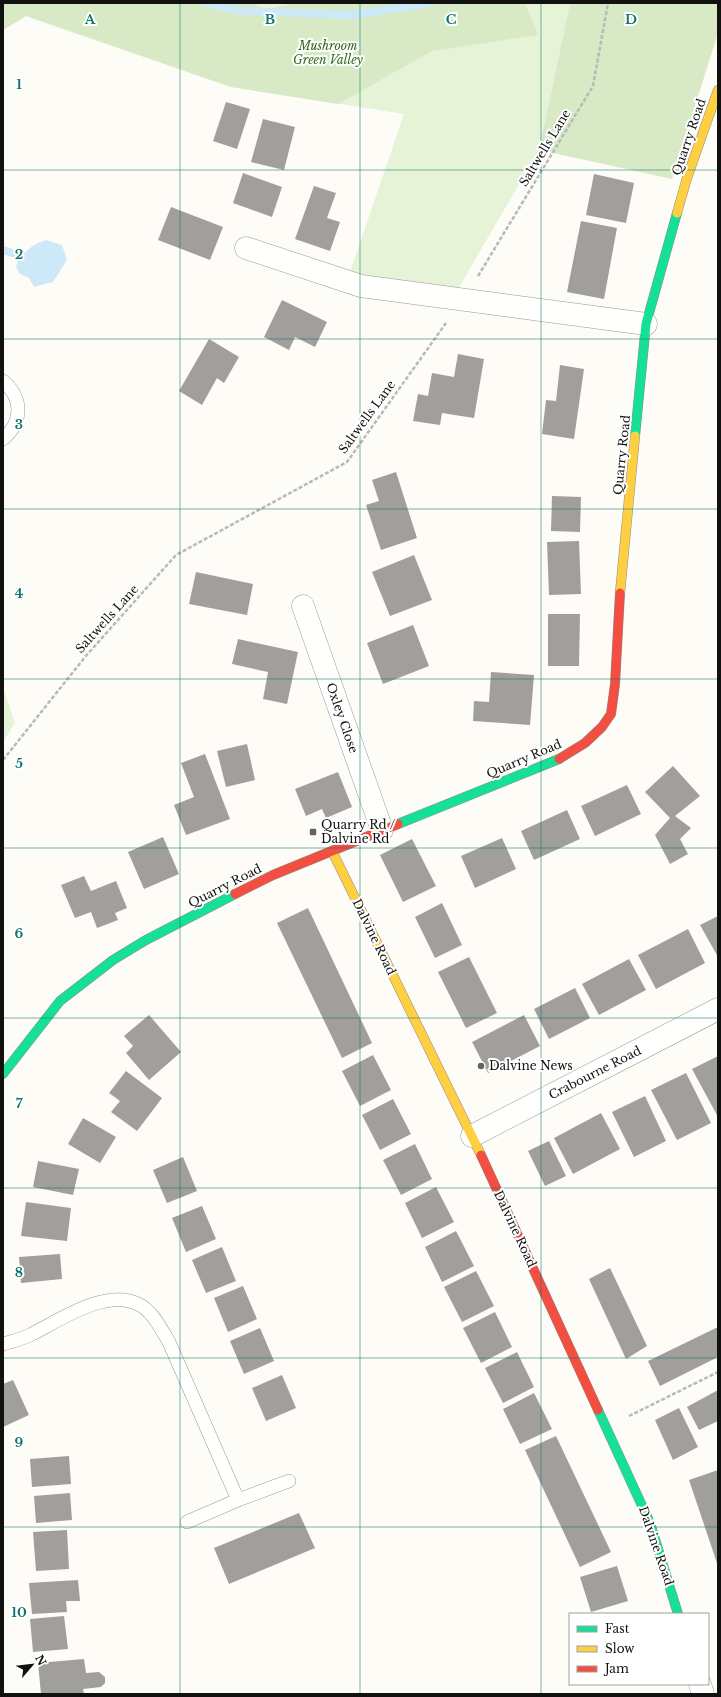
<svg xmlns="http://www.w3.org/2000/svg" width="721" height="1697" font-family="'Libre Baskerville',serif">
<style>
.green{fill:#e7f3d7}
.forest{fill:#d8eac5}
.water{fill:#cde8f7}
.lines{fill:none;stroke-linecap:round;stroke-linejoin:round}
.stream{stroke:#cde8f7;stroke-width:8}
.building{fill:#a19f9c}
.lane-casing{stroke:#979795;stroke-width:14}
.street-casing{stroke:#979795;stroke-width:23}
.fast-casing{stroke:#8e8d8b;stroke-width:10}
.slow-casing{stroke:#8e8d8b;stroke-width:10}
.jam-casing{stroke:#8e8d8b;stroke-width:10}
.path{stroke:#b9b9b8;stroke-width:2.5;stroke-dasharray:4 2;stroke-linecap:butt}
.lane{stroke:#fffffe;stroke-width:13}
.street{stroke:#fffffe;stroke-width:22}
.fast{stroke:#16e098;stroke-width:9}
.slow{stroke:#ffcf43;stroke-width:9}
.jam{stroke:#f24e42;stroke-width:9}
.grid{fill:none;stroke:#0f766e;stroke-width:1;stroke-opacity:0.55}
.poi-dot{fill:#646362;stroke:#fff;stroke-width:1.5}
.labels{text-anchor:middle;stroke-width:4;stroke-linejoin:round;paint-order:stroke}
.park-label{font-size:12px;font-style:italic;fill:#2f6b1f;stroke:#fff}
.street-label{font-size:12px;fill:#111;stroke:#fff}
.poi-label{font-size:12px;fill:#111;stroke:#fff;text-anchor:start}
.grid-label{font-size:13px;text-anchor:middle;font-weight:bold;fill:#0f766e;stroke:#fff;stroke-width:4;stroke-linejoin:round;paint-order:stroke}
</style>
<rect width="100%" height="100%" fill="#fdfcf7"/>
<path class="green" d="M 3,3 L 570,3 L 539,150 L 458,289 L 349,275 L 404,114 L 231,87 L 26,16 L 3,30 Z
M 3,687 L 15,723 L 3,742 Z"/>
<path class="forest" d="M 3,3 L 254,3 L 264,10 L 297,3 L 525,3 L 538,35 L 432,51 L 338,104 L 231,87 L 26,16 L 3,30 Z
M 570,3 L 718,3 L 718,33 L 672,179 L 539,150 Z"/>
<path class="water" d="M 46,240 L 62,245 L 67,260 L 53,282 L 34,287 L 29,278 L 20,274 L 16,267 C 21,253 33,244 46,240 Z"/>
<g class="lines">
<path class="stream" d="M 205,3 L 241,11 L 352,15 L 430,3
M 3,250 L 22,256"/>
</g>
<path class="building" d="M 226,102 L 250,109 L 237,149 L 213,141 Z
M 263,119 L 295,127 L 284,170 L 251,162 Z
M 243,173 L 282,187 L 272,217 L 233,203 Z
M 594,174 L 634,183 L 626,223 L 586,215 Z
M 314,186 L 336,193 L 327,218 L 340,222 L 330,251 L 295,239 Z
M 171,207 L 223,227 L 210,260 L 158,240 Z
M 581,221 L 617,228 L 604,299 L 567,292 Z
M 282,300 L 327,322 L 315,347 L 295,337 L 289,350 L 264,337 Z
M 209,339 L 239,357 L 224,383 L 217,378 L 202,405 L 179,391 Z
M 458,354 L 484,359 L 474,418 L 442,413 L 440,425 L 413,421 L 418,394 L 428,396 L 432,373 L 454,377 Z
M 560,365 L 584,369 L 574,439 L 542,434 L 546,400 L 556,401 Z
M 396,472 L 417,538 L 381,550 L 366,505 L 379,501 L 372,480 Z
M 552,496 L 581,497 L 580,532 L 551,531 Z
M 579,541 L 581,594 L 549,595 L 547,542 Z
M 414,555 L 432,600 L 390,616 L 372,572 Z
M 196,572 L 253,584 L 247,615 L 189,604 Z
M 548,614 L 580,614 L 579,666 L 548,666 Z
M 413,625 L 429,666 L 383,684 L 367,643 Z
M 238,639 L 298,652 L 287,704 L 263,699 L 268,672 L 232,664 Z
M 491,672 L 534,675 L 530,725 L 473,721 L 474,701 L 489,702 Z
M 247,744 L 255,780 L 226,787 L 217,751 Z
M 205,754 L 230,819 L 186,835 L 174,805 L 194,797 L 181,763 Z
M 673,766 L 700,796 L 675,816 L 691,828 L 680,839 L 688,854 L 670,864 L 655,835 L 670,818 L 645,792 Z
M 338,772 L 352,807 L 326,818 L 322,809 L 306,816 L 295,789 Z
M 627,785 L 641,814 L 595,836 L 581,806 Z
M 567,810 L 580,839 L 534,860 L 521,831 Z
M 163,837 L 179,874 L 144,889 L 128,852 Z
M 502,838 L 516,869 L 475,888 L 461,856 Z
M 412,839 L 436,886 L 403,902 L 380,855 Z
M 84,876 L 91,891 L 116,881 L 127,908 L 115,913 L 118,920 L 97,928 L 91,912 L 75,918 L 61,885 Z
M 442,903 L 462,945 L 435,958 L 415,917 Z
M 308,908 L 372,1043 L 342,1058 L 277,923 Z
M 718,916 L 718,957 L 700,925 Z
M 688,929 L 705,963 L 656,989 L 638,955 Z
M 469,957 L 497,1013 L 466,1028 L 438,972 Z
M 629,959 L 646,990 L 599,1015 L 582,984 Z
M 575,988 L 590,1018 L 549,1039 L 534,1009 Z
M 149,1015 L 181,1052 L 149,1080 L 126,1053 L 133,1046 L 124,1036 Z
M 524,1015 L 540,1046 L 488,1073 L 472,1042 Z
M 373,1055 L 391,1090 L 360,1106 L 342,1071 Z
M 718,1056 L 718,1117 L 692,1069 Z
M 126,1071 L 162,1098 L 137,1131 L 111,1112 L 120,1101 L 109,1093 Z
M 686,1073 L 711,1123 L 677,1140 L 651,1090 Z
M 645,1096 L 666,1141 L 634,1157 L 612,1112 Z
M 393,1099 L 411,1134 L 380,1150 L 362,1115 Z
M 601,1113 L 620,1149 L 573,1174 L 554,1138 Z
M 83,1118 L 116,1137 L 100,1163 L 68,1144 Z
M 549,1141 L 566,1176 L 545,1186 L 528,1151 Z
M 415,1144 L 432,1179 L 401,1195 L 383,1160 Z
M 183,1157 L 197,1191 L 167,1203 L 153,1170 Z
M 38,1161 L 79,1169 L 73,1195 L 33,1187 Z
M 436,1187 L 454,1222 L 422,1238 L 405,1203 Z
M 26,1202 L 71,1208 L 67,1241 L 21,1236 Z
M 202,1206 L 216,1239 L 186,1252 L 172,1218 Z
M 456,1231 L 474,1266 L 442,1282 L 425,1247 Z
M 222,1247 L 236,1281 L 206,1293 L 192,1260 Z
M 60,1254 L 62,1279 L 21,1283 L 19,1257 Z
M 610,1268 L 647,1346 L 626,1359 L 589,1279 Z
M 476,1271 L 494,1306 L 462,1322 L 444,1287 Z
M 243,1286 L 257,1319 L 228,1332 L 214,1298 Z
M 495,1312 L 512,1347 L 481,1363 L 463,1328 Z
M 718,1327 L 718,1357 L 660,1386 L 648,1361 Z
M 260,1328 L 274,1361 L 244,1374 L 230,1341 Z
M 517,1352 L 534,1387 L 503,1403 L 485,1368 Z
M 282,1375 L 296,1408 L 266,1421 L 252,1388 Z
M 13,1380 L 29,1415 L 3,1427 L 3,1384 Z
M 718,1390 L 718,1421 L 699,1430 L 687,1407 Z
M 534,1393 L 552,1429 L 520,1444 L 503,1409 Z
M 679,1408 L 698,1447 L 673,1460 L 655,1420 Z
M 556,1436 L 611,1552 L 580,1567 L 525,1450 Z
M 69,1456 L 71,1484 L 32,1487 L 30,1459 Z
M 718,1470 L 718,1566 L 689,1480 Z
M 70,1493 L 72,1520 L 36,1523 L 34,1496 Z
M 299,1513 L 315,1548 L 229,1584 L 214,1548 Z
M 67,1530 L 69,1569 L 36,1571 L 33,1532 Z
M 617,1566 L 628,1601 L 591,1612 L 580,1577 Z
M 78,1580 L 80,1601 L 66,1601 L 67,1612 L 32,1614 L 29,1583 Z
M 64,1616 L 68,1649 L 33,1652 L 30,1619 Z
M 84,1659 L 86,1673 L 99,1672 L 105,1677 L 105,1683 L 101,1687 L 83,1689 L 84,1694 L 41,1694 L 38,1663 Z"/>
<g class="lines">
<g class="lane-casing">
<path id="lane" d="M 3,381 C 23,398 23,422 3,439
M 3,1344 C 13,1341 23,1339 32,1334 C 60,1320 106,1288 138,1304 C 152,1310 161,1329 169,1342 L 238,1500 L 187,1522
M 238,1500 L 289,1481"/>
</g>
<g class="street-casing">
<path id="street" d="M 246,248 L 361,286 L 646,324
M 303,606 L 382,830
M 472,1136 L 718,1009
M 700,1684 L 703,1694"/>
</g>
<g class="fast-casing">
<path id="fast" d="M 635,436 L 646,324 L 677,213
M 398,824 L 559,759
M 3,1074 L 60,1001 L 113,960 L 146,940 L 235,894
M 598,1410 L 650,1523 L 678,1614"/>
</g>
<g class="slow-casing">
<path id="slow" d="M 677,213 L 687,178 L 718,90
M 620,593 L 635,436
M 332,851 L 481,1155"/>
</g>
<g class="jam-casing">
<path id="jam" d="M 559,759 L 585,743 L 602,727 L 611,714 L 615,684 L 620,593
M 235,894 L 273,875 L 398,824
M 481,1155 L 598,1410"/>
</g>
<path class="path" d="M 478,276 L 593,86 L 608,3
M 3,760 L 85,657 L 176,555 L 347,462 L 446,323
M 629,1416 L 718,1372"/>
<use href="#lane" class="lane"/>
<use href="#street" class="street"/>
<use href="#fast" class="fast"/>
<use href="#slow" class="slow"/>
<use href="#jam" class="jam"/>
</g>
<path class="grid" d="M 180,3 L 180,1694M 360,3 L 360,1694M 541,3 L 541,1694M 3,170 L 718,170M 3,339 L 718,339M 3,509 L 718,509M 3,679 L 718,679M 3,848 L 718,848M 3,1018 L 718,1018M 3,1188 L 718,1188M 3,1358 L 718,1358M 3,1527 L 718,1527"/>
<g class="poi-dot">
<rect x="309" y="828" width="8" height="8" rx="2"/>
<circle cx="481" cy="1066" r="4"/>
</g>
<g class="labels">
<g class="park-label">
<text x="328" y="50">Mushroom<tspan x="328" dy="14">Green Valley</tspan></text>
</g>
<g class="street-label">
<text transform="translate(689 137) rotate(-71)" y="4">Quarry Road</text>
<text transform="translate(545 148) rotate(-59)" y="4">Saltwells Lane</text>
<text transform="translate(367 417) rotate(-54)" y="4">Saltwells Lane</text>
<text transform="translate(622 455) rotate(-84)" y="4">Quarry Road</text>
<text transform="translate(107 619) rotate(-48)" y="4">Saltwells Lane</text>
<text transform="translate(342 718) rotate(71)" y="4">Oxley Close</text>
<text transform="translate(524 759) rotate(-23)" y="4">Quarry Road</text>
<text transform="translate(225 886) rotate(-27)" y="4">Quarry Road</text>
<text transform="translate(374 937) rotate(64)" y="4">Dalvine Road</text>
<text transform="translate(595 1073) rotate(-27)" y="4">Crabourne Road</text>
<text transform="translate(515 1229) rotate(65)" y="4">Dalvine Road</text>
<text transform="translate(656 1546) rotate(71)" y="4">Dalvine Road</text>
</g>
<g class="poi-label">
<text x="321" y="829">Quarry Rd /<tspan x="321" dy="14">Dalvine Rd</tspan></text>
<text x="489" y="1070">Dalvine News</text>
</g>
</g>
<g class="grid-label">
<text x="90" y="24">A</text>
<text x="270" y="24">B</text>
<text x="451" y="24">C</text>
<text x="631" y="24">D</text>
<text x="19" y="89">1</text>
<text x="19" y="259">2</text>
<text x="19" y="429">3</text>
<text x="19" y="598">4</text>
<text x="19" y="768">5</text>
<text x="19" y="938">6</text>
<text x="19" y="1108">7</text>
<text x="19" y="1277">8</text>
<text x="19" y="1447">9</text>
<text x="19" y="1617">10</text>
</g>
<rect width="721" height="1697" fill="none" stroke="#111111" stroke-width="8"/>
<rect x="569" y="1613" width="140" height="72" fill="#ffffff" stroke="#a0a0a0"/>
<rect x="577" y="1626" width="20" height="6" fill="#16e098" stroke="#a0a0a0"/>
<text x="605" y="1633" font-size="12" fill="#111111">Fast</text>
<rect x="577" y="1646" width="20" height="6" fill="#ffcf43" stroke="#a0a0a0"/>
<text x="605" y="1653" font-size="12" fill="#111111">Slow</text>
<rect x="577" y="1666" width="20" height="6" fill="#f24e42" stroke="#a0a0a0"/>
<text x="605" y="1673" font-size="12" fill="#111111">Jam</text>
<g transform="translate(32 1665) rotate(62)" stroke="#ffffff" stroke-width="3" paint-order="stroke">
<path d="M0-3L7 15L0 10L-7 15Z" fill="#111111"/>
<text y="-6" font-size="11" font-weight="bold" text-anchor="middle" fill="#111111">N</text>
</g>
</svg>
